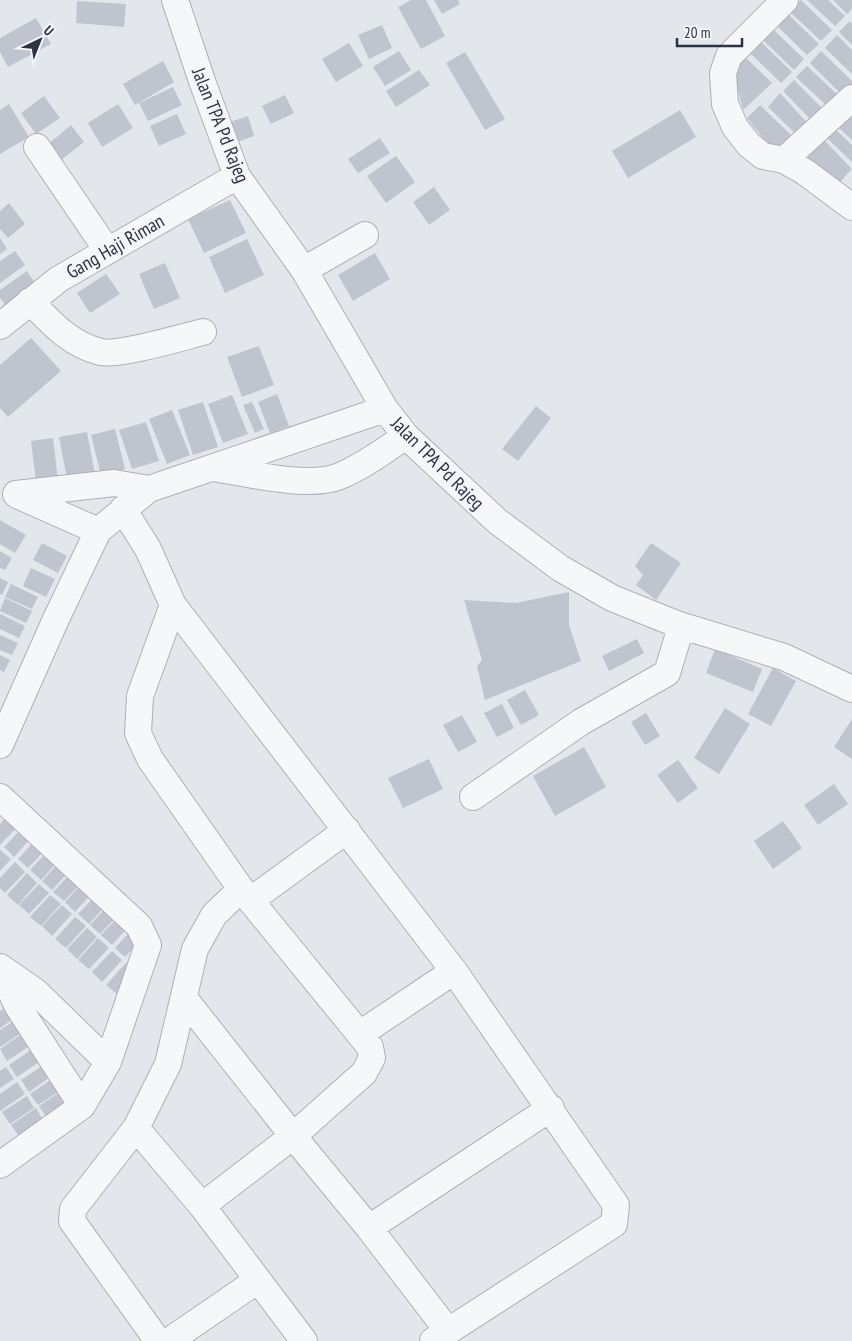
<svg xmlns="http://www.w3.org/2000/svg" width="852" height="1341" font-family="'PT Sans Narrow',sans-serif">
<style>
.building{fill:#c0c4ce}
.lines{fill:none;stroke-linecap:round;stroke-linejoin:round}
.street-casing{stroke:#acb0b9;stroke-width:28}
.street{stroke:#f6f7f9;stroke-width:26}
.labels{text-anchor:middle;stroke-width:4;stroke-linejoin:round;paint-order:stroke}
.street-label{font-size:19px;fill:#2b3243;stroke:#f3f5f8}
</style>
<rect width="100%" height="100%" fill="#e3e6eb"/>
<path class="building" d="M 411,0 L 426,0 L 445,36 L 421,49 L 398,7 Z
M 434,0 L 458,0 L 460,4 L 442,14 Z
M 801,0 L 832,30 L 821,41 L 790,12 Z
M 807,0 L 828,0 L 845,16 L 835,26 Z
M 833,0 L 852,0 L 852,9 L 847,14 Z
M 77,1 L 126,4 L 124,27 L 76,23 Z
M 788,14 L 819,44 L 807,55 L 777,26 Z
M 36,18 L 51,44 L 8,67 L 0,52 L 0,38 Z
M 850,21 L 852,24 L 852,45 L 839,32 Z
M 382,25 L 392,48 L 369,59 L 358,35 Z
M 773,29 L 804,59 L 794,70 L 763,40 Z
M 837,35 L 852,50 L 852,74 L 825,48 Z
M 761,42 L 792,72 L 781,83 L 750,53 Z
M 349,43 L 363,66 L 336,82 L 322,59 Z
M 399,51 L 411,70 L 385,86 L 373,67 Z
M 821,51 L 852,81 L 852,86 L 843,96 L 810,63 Z
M 465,52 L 505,119 L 485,130 L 446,63 Z
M 740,52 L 772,83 L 743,110 L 731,62 Z
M 163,61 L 174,82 L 135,105 L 123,84 Z
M 807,66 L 841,98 L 830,109 L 796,77 Z
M 419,70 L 430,85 L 396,107 L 386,91 Z
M 794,80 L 826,112 L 815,124 L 783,91 Z
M 173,87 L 182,105 L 148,121 L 139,103 Z
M 780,93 L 811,127 L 799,137 L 768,107 Z
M 285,95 L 294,113 L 271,124 L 262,106 Z
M 44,96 L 60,118 L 36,134 L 21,113 Z
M 9,104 L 29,137 L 0,154 L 0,110 Z
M 118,104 L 133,128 L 102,147 L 88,123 Z
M 760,105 L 793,137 L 773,151 L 747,118 Z
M 680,110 L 696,137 L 628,178 L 612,151 Z
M 177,114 L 186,134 L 159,146 L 150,126 Z
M 848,114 L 852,118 L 852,140 L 837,126 Z
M 248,116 L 254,136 L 234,143 L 227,123 Z
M 71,125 L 84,142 L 60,161 L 47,145 Z
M 834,128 L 852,145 L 852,162 L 826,137 Z
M 380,138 L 390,153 L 358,173 L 348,159 Z
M 822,138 L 852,169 L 839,183 L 812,170 L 806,154 Z
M 396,156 L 415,182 L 386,203 L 367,176 Z
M 434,187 L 450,210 L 429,225 L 413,202 Z
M 230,200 L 246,233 L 204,253 L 188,219 Z
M 9,203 L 25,224 L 8,238 L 0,229 L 0,211 Z
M 0,238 L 7,249 L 0,254 Z
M 247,239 L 264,275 L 225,293 L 209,257 Z
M 15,251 L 25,265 L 0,283 L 0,261 Z
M 375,253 L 390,279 L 353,301 L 338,275 Z
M 165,263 L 180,298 L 154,309 L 139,274 Z
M 27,271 L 39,289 L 9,310 L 0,298 L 0,290 Z
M 106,274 L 120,294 L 90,313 L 77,293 Z
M 31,338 L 61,371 L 8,417 L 0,408 L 0,365 Z
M 259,346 L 274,385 L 242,397 L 227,357 Z
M 277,394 L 289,426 L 270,433 L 258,402 Z
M 232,395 L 248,434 L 223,443 L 208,404 Z
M 203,402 L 218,447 L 193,455 L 178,410 Z
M 252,402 L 264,429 L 255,433 L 243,405 Z
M 536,406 L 551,418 L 518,461 L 502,449 Z
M 172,410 L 190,455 L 167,464 L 149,419 Z
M 146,422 L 159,461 L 132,469 L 119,430 Z
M 115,429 L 125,469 L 101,475 L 91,435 Z
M 87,432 L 95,474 L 67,479 L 59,437 Z
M 53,438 L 58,480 L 36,482 L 31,441 Z
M 0,520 L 26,535 L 15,553 L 0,544 Z
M 42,543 L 67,556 L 58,573 L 33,560 Z
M 651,543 L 681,563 L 656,600 L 636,585 L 643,575 L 635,566 Z
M 0,551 L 12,558 L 5,570 L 0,568 Z
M 31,568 L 55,579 L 46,597 L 23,586 Z
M 0,578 L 8,582 L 2,595 L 0,594 Z
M 11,584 L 38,597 L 32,609 L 5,597 Z
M 569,592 L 569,625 L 581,661 L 485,700 L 477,666 L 482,660 L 464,600 L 516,603 Z
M 5,598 L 32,611 L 26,623 L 0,611 Z
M 0,614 L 25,626 L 19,638 L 0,629 Z
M 0,635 L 18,643 L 12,655 L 0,650 Z
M 637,639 L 644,653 L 609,671 L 602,656 Z
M 715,649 L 762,669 L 753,692 L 706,673 Z
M 0,655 L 10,660 L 4,672 L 0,670 Z
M 773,668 L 796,681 L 771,726 L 748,714 Z
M 525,690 L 539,715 L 521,725 L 507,700 Z
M 502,704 L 514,728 L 497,737 L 484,713 Z
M 725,708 L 750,724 L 719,774 L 694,758 Z
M 646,713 L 660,736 L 645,745 L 631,722 Z
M 462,715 L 477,742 L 458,752 L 443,725 Z
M 852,719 L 852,759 L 834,747 Z
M 584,747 L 606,787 L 555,816 L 533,776 Z
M 429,759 L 443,789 L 403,808 L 388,778 Z
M 678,760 L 698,788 L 678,803 L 657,775 Z
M 834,784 L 848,804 L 818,825 L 804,805 Z
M 10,813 L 21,823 L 0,845 L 0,824 Z
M 783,821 L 802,848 L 773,869 L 754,841 Z
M 24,826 L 34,835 L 14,857 L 4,847 Z
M 38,837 L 48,847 L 28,868 L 18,859 Z
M 50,849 L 61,858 L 41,880 L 30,870 Z
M 0,850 L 11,859 L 0,871 Z
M 62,859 L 72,868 L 52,890 L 42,881 Z
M 15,862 L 25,872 L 5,893 L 0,888 L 0,878 Z
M 74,870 L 84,880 L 64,901 L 53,892 Z
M 27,873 L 37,883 L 18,905 L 7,895 Z
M 85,880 L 95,890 L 75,912 L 65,902 Z
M 39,884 L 49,893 L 29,914 L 19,905 Z
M 98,893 L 109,902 L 89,924 L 78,914 Z
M 50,895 L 61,904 L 41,926 L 30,917 Z
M 110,903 L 120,913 L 100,934 L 90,925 Z
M 62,905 L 72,914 L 52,936 L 42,926 Z
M 121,914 L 132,923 L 112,945 L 101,935 Z
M 75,917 L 86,926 L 66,948 L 55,939 Z
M 135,926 L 145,936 L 125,957 L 115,948 Z
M 87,928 L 97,937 L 77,959 L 67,949 Z
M 98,938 L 109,948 L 89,969 L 78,960 Z
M 112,951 L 122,960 L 102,982 L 92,972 Z
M 126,963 L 137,973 L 117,994 L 106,985 Z
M 6,1007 L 13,1019 L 0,1028 L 0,1011 Z
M 15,1020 L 23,1032 L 0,1047 L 0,1030 Z
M 23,1033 L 31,1045 L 7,1061 L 0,1049 Z
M 34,1048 L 42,1060 L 17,1077 L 9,1065 Z
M 45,1064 L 53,1075 L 29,1092 L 21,1080 Z
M 6,1067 L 14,1079 L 0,1088 L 0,1071 Z
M 55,1077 L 63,1089 L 38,1105 L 30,1094 Z
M 17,1082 L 25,1094 L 0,1111 L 0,1094 Z
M 63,1090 L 71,1101 L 47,1118 L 39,1106 Z
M 27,1096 L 34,1108 L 10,1124 L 2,1112 Z
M 36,1108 L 43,1120 L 19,1136 L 11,1125 Z"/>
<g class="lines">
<g class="street-casing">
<path id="street" d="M 175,0 L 202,81 L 237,176 L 304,270 L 385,409 L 406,436 L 497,521 L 560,568 L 612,598 L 679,625 L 784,657 L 852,689
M 785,0 L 729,56 L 723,73 L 725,104 L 735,127 L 749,145 L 763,156 L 784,160 L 805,172 L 852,207
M 37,147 L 107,250
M 784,160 L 852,98
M 304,270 L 365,235
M 30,301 C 51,323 71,345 101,352 C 119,356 183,337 203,332
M 0,326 L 59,279 L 237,176
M 213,468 C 246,473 309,489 340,476 C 364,466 385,450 406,436
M 16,494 L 114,483 L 149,489
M 17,495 L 98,531
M 123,509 L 148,549 L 173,605 L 454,971 L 616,1205 L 614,1224 L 433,1341
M 173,605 L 140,696 L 138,733 L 150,759 L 241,889 L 370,1047 L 372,1058 L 364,1073 L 293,1136 L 369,1228 L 448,1331
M 0,745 L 56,619 L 98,531 L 149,489 L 385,409
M 0,797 L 139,926 L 148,945 L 108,1062 L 82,1106 L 0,1165
M 473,797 L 581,722 L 667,673 L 678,637 L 679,625
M 251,900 L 347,830
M 0,967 L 17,1005 L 82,1106
M 0,967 L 36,992 L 108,1062
M 184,998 L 293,1136 L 202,1206
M 360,1034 L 454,971
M 136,1128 L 202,1206 L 258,1280
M 369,1228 L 551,1108
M 158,1341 L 72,1221 L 73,1209 L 136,1128 L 168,1064 L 195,949 L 214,915 L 241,889
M 169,1341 L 258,1280 L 304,1341"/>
</g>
<use href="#street" class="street"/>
</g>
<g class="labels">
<g class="street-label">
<text transform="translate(221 125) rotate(68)" y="7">Jalan TPA Pd Rajeg</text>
<text transform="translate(115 246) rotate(-30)" y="7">Gang Haji Riman</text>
<text transform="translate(438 463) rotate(45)" y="7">Jalan TPA Pd Rajeg</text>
</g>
</g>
<g transform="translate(40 40) rotate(43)" stroke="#f3f5f8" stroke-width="4" paint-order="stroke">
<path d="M0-4L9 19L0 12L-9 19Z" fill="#2b3243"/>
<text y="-8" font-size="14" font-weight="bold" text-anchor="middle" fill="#2b3243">U</text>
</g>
<path d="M677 38v8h65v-8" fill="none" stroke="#2b3243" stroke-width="2.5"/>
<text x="684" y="38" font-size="15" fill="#2b3243" stroke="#f3f5f8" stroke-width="4" paint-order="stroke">20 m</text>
</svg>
